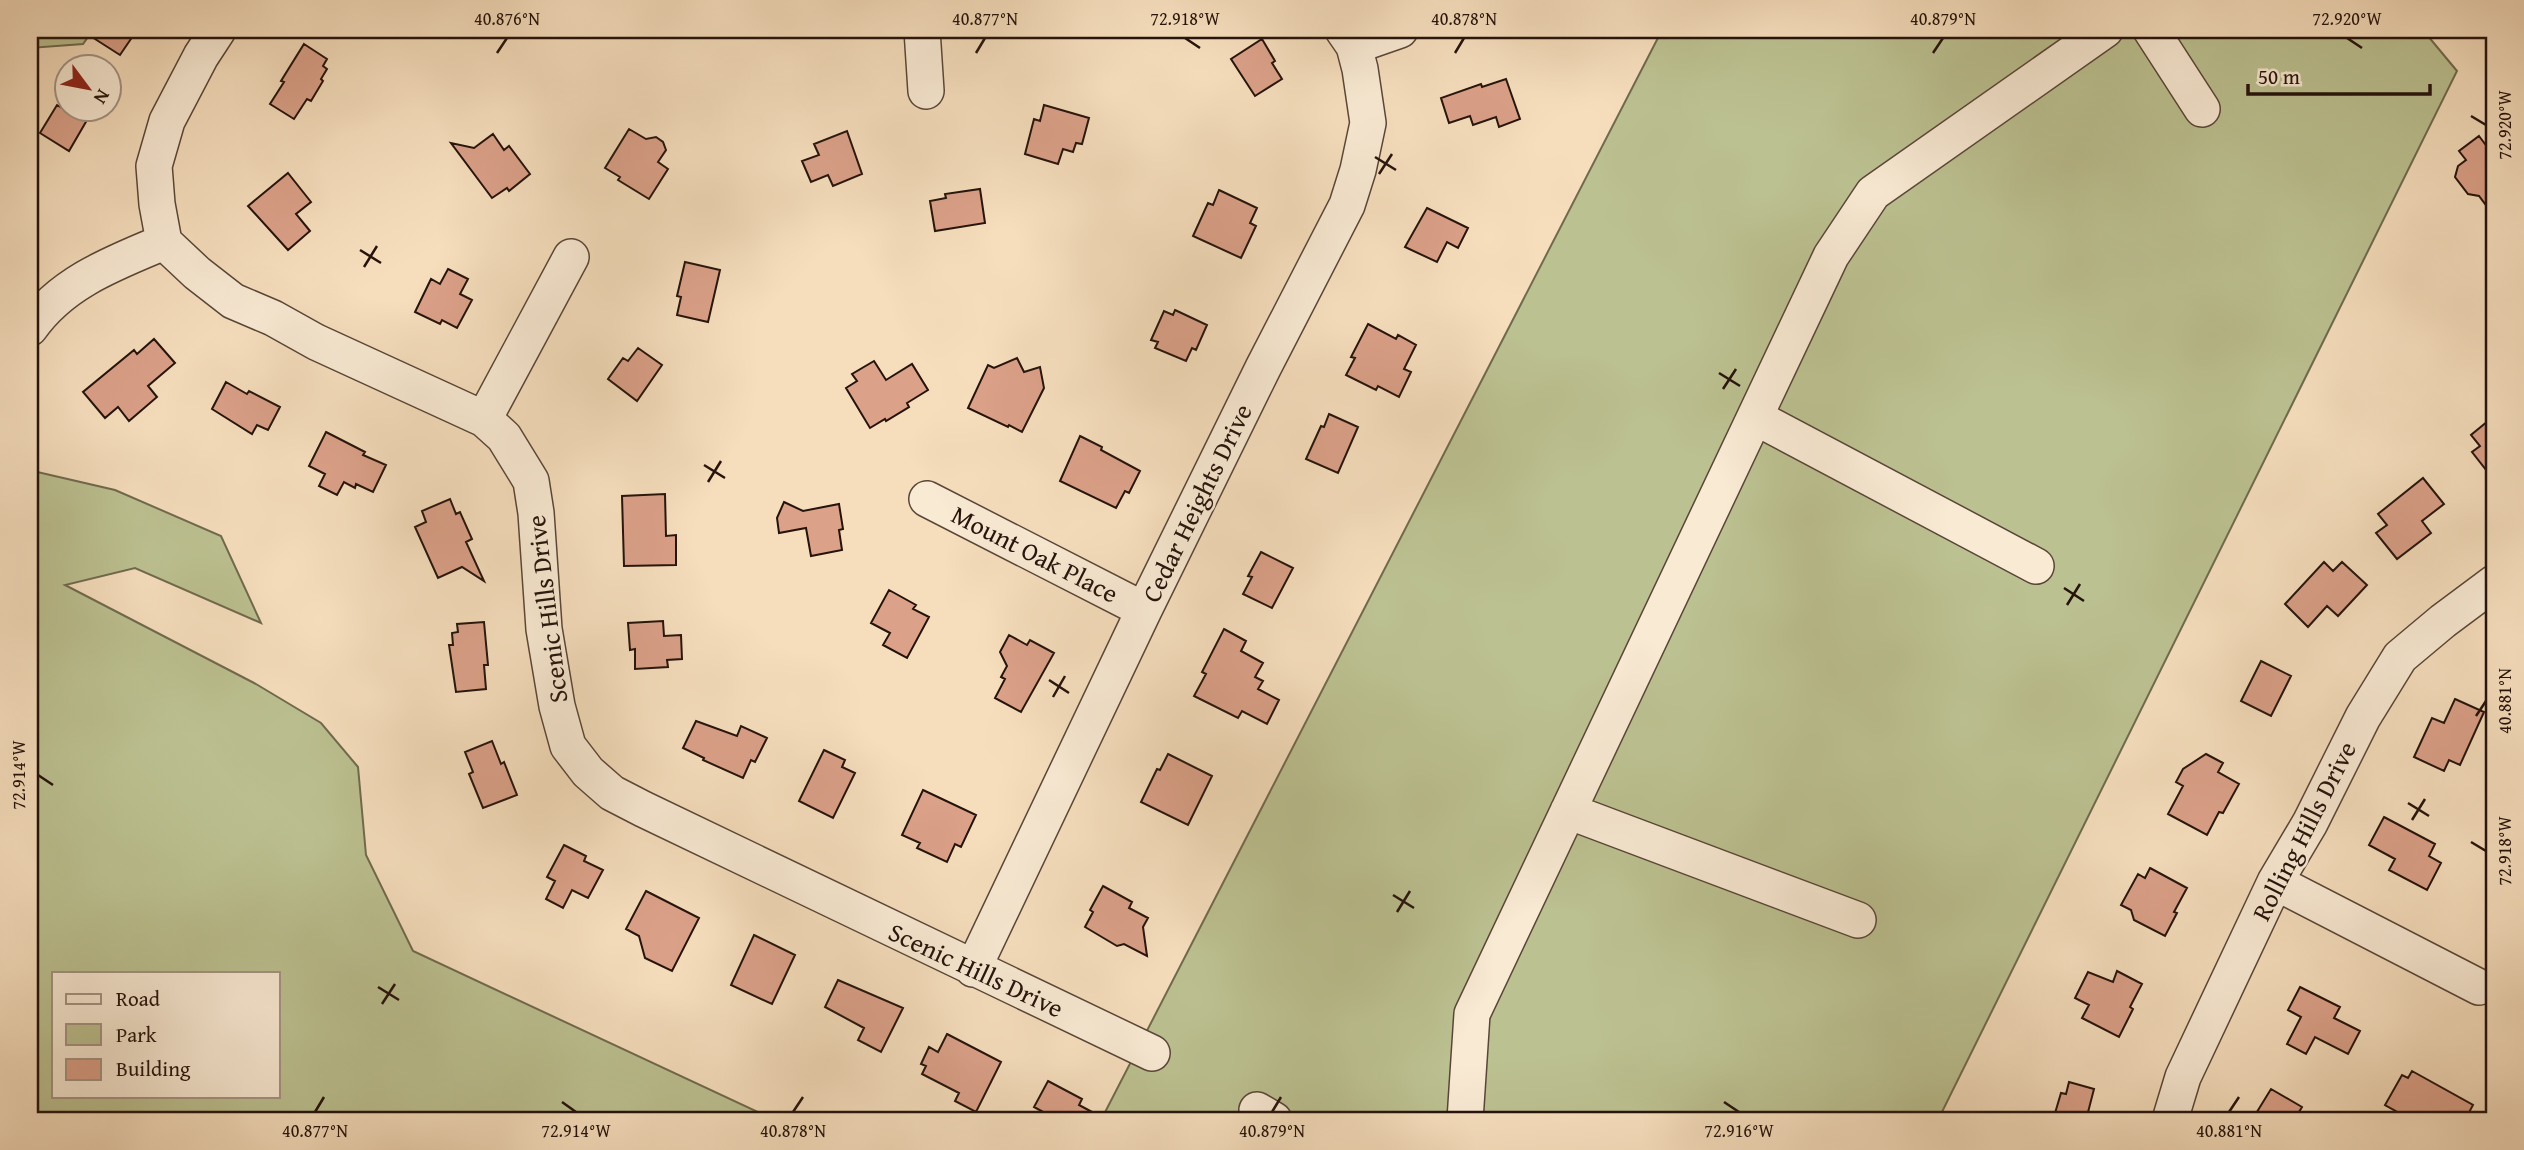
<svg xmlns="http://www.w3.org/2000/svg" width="2524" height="1150" font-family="'Gentium Book Plus',serif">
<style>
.green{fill:#bcc191;stroke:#706a4e;stroke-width:2;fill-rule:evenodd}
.building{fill:#dba189;stroke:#25130c;stroke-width:2}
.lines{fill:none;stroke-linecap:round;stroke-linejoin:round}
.minor-casing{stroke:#594638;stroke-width:38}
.minor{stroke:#f9ead4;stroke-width:35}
.ticks{fill:none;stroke:#25130c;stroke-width:2.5}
.labels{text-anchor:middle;stroke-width:5;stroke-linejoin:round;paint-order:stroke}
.street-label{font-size:26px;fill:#25130c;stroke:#f9ead4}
.neatline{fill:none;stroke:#25130c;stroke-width:2.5}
.ticks-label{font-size:18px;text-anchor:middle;fill:#25130c}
</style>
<rect width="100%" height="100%" fill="#f6debd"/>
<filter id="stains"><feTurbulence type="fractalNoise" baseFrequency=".00286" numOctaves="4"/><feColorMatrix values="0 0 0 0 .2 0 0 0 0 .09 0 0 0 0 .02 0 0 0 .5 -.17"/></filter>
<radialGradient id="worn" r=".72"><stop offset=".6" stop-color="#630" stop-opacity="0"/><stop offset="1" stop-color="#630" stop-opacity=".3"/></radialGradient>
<path class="green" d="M 30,30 L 93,30 L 83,44 L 30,48 Z
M 1662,30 L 2423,30 L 2457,71 L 1938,1120 L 1101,1120 Z
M 33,471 L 115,490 L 221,536 L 261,623 L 135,568 L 65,585 L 256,684 L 321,723 L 358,767 L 366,855 L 413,951 L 775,1120 L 30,1120 L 30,474 ZM 54,973 L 278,973 L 278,1096 L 54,1096 Z"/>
<path class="building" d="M 81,30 L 137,30 L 120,55 Z
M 1262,39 L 1275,61 L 1272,63 L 1282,79 L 1255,96 L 1231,59 Z
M 304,44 L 327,59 L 323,66 L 327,69 L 321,79 L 323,81 L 311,101 L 307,99 L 294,119 L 270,104 L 284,82 L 281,81 Z
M 1506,79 L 1520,119 L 1499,127 L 1496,117 L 1473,125 L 1470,116 L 1449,123 L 1441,98 L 1481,84 L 1482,87 Z
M 57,105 L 62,108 L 94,108 L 69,151 L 40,133 Z
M 1044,105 L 1089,118 L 1082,144 L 1076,143 L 1073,152 L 1063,149 L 1058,164 L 1025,154 L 1034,119 L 1040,121 Z
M 629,129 L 646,139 L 656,137 L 663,142 L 666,150 L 658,162 L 668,169 L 649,199 L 618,180 L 620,177 L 605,168 Z
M 847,131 L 862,174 L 833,186 L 828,175 L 811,182 L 802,161 L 819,155 L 814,144 Z
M 493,134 L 504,150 L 509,146 L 530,174 L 509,191 L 507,188 L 492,198 L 451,143 L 474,148 Z
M 2479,136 L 2494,156 L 2494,216 L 2479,196 L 2468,194 L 2455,177 L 2458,166 L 2466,160 L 2459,151 Z
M 288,173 L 311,202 L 296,214 L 310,231 L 288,250 L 248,206 Z
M 980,189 L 985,223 L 935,231 L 930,201 L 946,198 L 945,194 Z
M 1219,190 L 1257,208 L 1250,223 L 1256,226 L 1241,258 L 1193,236 L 1208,203 L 1213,205 Z
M 1427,208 L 1468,228 L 1458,248 L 1447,242 L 1437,262 L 1405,247 Z
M 685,262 L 720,270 L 708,322 L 677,315 L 681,297 L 677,296 Z
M 448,269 L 468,279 L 460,294 L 472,300 L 457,328 L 442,320 L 440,324 L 415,312 L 431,279 L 440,284 Z
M 1175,310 L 1207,325 L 1196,350 L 1192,348 L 1186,361 L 1155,348 L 1158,342 L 1151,340 L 1164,311 L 1173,315 Z
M 1368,324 L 1396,339 L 1398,335 L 1416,345 L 1404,369 L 1411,372 L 1399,397 L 1378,386 L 1376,390 L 1346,375 L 1355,358 L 1351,357 Z
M 154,339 L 175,363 L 148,386 L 157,397 L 129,421 L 118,407 L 105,418 L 83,392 L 134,350 L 137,354 Z
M 638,348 L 662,365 L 637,401 L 608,379 L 623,358 L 628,361 Z
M 1017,358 L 1024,372 L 1040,367 L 1044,388 L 1022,432 L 1009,425 L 1008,427 L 968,408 L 988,365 L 994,368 Z
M 874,361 L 886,380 L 912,364 L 928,390 L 907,403 L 909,407 L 886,421 L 885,419 L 870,428 L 846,388 L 857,381 L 852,374 Z
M 226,382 L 247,394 L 249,391 L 280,407 L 268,430 L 257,425 L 252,434 L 212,409 Z
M 1329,414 L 1358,427 L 1338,473 L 1306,459 L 1321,426 L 1324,427 Z
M 2494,416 L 2494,480 L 2472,452 L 2480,446 L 2471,435 Z
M 326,432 L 365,452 L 363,455 L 386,465 L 373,492 L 356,484 L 355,488 L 344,482 L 337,495 L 319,486 L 325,474 L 309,466 Z
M 1080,436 L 1102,447 L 1101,450 L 1140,471 L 1129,493 L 1125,491 L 1116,508 L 1060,481 Z
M 2423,478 L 2444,504 L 2422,521 L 2431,533 L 2397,559 L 2376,533 L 2387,525 L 2378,514 Z
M 665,494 L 666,536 L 676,535 L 676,565 L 624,566 L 622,496 Z
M 450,499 L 456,514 L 460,512 L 472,539 L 466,542 L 484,581 L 462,567 L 438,578 L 415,527 L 426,522 L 422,511 Z
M 784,502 L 803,511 L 839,504 L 843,529 L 839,530 L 842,550 L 811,556 L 806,528 L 779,533 L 777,518 Z
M 1261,552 L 1293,568 L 1272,608 L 1243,594 L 1252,577 L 1248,576 Z
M 2324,562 L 2333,571 L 2342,562 L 2367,585 L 2338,616 L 2327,606 L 2308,627 L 2285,604 Z
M 889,590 L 916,605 L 913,609 L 929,617 L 907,658 L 883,645 L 890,633 L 871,623 Z
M 663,621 L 664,636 L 681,635 L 682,659 L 667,660 L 668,667 L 635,669 L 635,649 L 630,650 L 628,623 Z
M 484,622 L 488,665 L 484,665 L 486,689 L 456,692 L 449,645 L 453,645 L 452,633 L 458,632 L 457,624 Z
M 1224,629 L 1246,641 L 1241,651 L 1263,663 L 1255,677 L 1263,681 L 1258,689 L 1279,700 L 1267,724 L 1242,711 L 1238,718 L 1194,696 L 1206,674 L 1202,672 Z
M 1009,635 L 1027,645 L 1030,640 L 1054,653 L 1021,712 L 995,698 L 1005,679 L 1001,677 L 1007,666 L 1000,652 Z
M 2261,661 L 2291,676 L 2271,716 L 2241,701 Z
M 2455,699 L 2484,712 L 2460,765 L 2449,760 L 2444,771 L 2414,757 L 2432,718 L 2444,723 Z
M 696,721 L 737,736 L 741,726 L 767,738 L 755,762 L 751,760 L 743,778 L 703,760 L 704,758 L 683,748 Z
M 492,741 L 501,764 L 504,762 L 517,795 L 483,808 L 469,774 L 473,772 L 465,752 Z
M 824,750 L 845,760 L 842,767 L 855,773 L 833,818 L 799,801 Z
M 1168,754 L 1212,776 L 1188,825 L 1141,802 L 1157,769 L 1160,770 Z
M 2206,754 L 2223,763 L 2218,772 L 2239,784 L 2223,813 L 2219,812 L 2207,835 L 2168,814 L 2183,786 L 2176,782 L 2183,769 Z
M 923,790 L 976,815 L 961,847 L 955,844 L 947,862 L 917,848 L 920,843 L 902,835 Z
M 2384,817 L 2435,844 L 2429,856 L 2441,863 L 2427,890 L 2389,870 L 2395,859 L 2369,845 Z
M 564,845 L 586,856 L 584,861 L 603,870 L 588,898 L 572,890 L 563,908 L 546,899 L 555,881 L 547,877 Z
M 2150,868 L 2187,888 L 2174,912 L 2177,913 L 2165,936 L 2134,920 L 2131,910 L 2121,905 L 2138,874 L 2145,878 Z
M 1103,886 L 1132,902 L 1129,908 L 1148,918 L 1143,927 L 1147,956 L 1124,944 L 1117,946 L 1085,927 L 1093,912 L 1090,910 Z
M 646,891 L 699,918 L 672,971 L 645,958 L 639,936 L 626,929 Z
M 754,935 L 795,955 L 772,1004 L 731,985 Z
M 2117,971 L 2142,984 L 2130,1007 L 2133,1009 L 2119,1037 L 2082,1018 L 2089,1005 L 2075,998 L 2088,972 L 2113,982 Z
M 838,980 L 903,1008 L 881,1052 L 858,1040 L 864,1028 L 825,1007 Z
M 2300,987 L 2340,1007 L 2334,1018 L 2360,1031 L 2348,1054 L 2315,1037 L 2306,1054 L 2287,1044 L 2301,1017 L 2288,1010 Z
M 947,1034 L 1001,1062 L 976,1112 L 955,1101 L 959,1093 L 922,1074 L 926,1066 L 921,1064 L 929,1047 L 938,1052 Z
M 2412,1071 L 2473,1105 L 2465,1120 L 2412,1120 L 2385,1105 L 2402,1075 L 2408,1078 Z
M 1048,1081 L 1082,1099 L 1079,1105 L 1107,1120 L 1058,1120 L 1034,1107 Z
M 2069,1082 L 2094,1089 L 2086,1120 L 2053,1120 L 2061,1093 L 2066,1094 Z
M 2271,1089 L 2302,1107 L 2294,1120 L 2252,1120 Z"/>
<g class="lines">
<g class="minor-casing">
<path id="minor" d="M 218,30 L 201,56 L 167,121 L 154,166 L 157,204 L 164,242 L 197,273 L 233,301 L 273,318 L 316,342 L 484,419 L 504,437 L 531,481 L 536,513 L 544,629 L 557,706 L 568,746 L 588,772 L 612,793 L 643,809 L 1152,1053
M 922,30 L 926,91
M 2151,30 L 2202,109
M 1354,46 L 1400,30
M 30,328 C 62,282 114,263 164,242
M 1755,417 L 2036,566
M 484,419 L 571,257
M 927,499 L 1144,610
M 1568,811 L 1858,920
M 2275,882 L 2479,987
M 973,969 L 1144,610 L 1263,368 L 1347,205 L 1358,170 L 1368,123 L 1360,69 L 1354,46 L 1343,30
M 1257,1110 L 1274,1120
M 1465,1120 L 1472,1014 L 1831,256 L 1873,193 L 2105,30
M 2170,1120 L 2183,1077 L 2275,882 L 2310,823 L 2363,717 L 2400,657 L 2443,621 L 2494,583"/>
</g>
<use href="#minor" class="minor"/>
</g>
<path class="ticks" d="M 1185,38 L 1200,48M 2347,38 L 2362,48M 497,53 L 507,38M 976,53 L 985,38M 1455,53 L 1464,38M 1933,53 L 1943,38M 2471,116 L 2486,125M 1375,157 L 1396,170M 1379,174 L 1392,154M 360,250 L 381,263M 364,267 L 377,246M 1719,373 L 1740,386M 1723,389 L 1736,369M 704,465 L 725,478M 708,482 L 721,461M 2064,588 L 2084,601M 2067,605 L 2080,584M 1049,680 L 1069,693M 1053,697 L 1065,676M 2476,716 L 2486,701M 38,775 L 53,785M 2408,803 L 2429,816M 2412,820 L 2425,799M 2471,842 L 2486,851M 1393,895 L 1414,908M 1397,912 L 1410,891M 378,987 L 399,1000M 382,1004 L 395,984M 562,1102 L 576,1112M 1724,1102 L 1739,1112M 315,1112 L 324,1097M 793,1112 L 803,1097M 1272,1112 L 1281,1097M 2229,1112 L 2239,1097"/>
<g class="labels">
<g class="street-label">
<text transform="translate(1197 503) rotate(-64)" y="9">Cedar Heights Drive</text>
<text transform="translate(1035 554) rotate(27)" y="9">Mount Oak Place</text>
<text transform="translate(547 609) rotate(-97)" y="9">Scenic Hills Drive</text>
<text transform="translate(2304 831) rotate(-63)" y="9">Rolling Hills Drive</text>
<text transform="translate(976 970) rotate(25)" y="9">Scenic Hills Drive</text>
</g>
</g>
<rect width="2524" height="1150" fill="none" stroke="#f6debd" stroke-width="77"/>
<rect x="52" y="972" width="228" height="126" fill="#f9ead4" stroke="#a49484" stroke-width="2"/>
<rect x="66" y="994" width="35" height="10" fill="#f9ead4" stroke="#a49484" stroke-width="2"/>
<text x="116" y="1006" font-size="21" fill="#25130c">Road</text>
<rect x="66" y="1024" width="35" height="21" fill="#bcc191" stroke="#a49484" stroke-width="2"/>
<text x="116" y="1042" font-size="21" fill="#25130c">Park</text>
<rect x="66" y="1059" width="35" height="21" fill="#dba189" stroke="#a49484" stroke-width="2"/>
<text x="116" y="1076" font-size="21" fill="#25130c">Building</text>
<g transform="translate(88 88) rotate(122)"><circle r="33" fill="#f9ead4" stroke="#a49484" stroke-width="2"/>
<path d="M0-5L12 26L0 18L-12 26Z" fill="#8f2418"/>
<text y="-10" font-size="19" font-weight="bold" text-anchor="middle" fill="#25130c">N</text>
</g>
<path d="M2248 84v10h182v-10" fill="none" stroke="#25130c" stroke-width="3.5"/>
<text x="2258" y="84" font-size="21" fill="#25130c" stroke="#f9ead4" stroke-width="5" paint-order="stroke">50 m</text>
<rect x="38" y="38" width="2448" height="1074" class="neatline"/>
<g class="ticks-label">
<text x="507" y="25">40.876°N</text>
<text x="985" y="25">40.877°N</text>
<text x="1185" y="25">72.918°W</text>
<text x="1464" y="25">40.878°N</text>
<text x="1943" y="25">40.879°N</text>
<text x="2347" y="25">72.920°W</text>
<text transform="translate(2505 125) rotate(-90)" y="6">72.920°W</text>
<text transform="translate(2505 701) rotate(-90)" y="6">40.881°N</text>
<text transform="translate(19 775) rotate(-90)" y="6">72.914°W</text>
<text transform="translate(2505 851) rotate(-90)" y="6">72.918°W</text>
<text x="315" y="1137">40.877°N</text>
<text x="576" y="1137">72.914°W</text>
<text x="793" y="1137">40.878°N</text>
<text x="1272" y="1137">40.879°N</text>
<text x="1739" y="1137">72.916°W</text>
<text x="2229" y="1137">40.881°N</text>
</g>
<rect width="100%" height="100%" filter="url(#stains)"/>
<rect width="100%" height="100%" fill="url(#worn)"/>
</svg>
